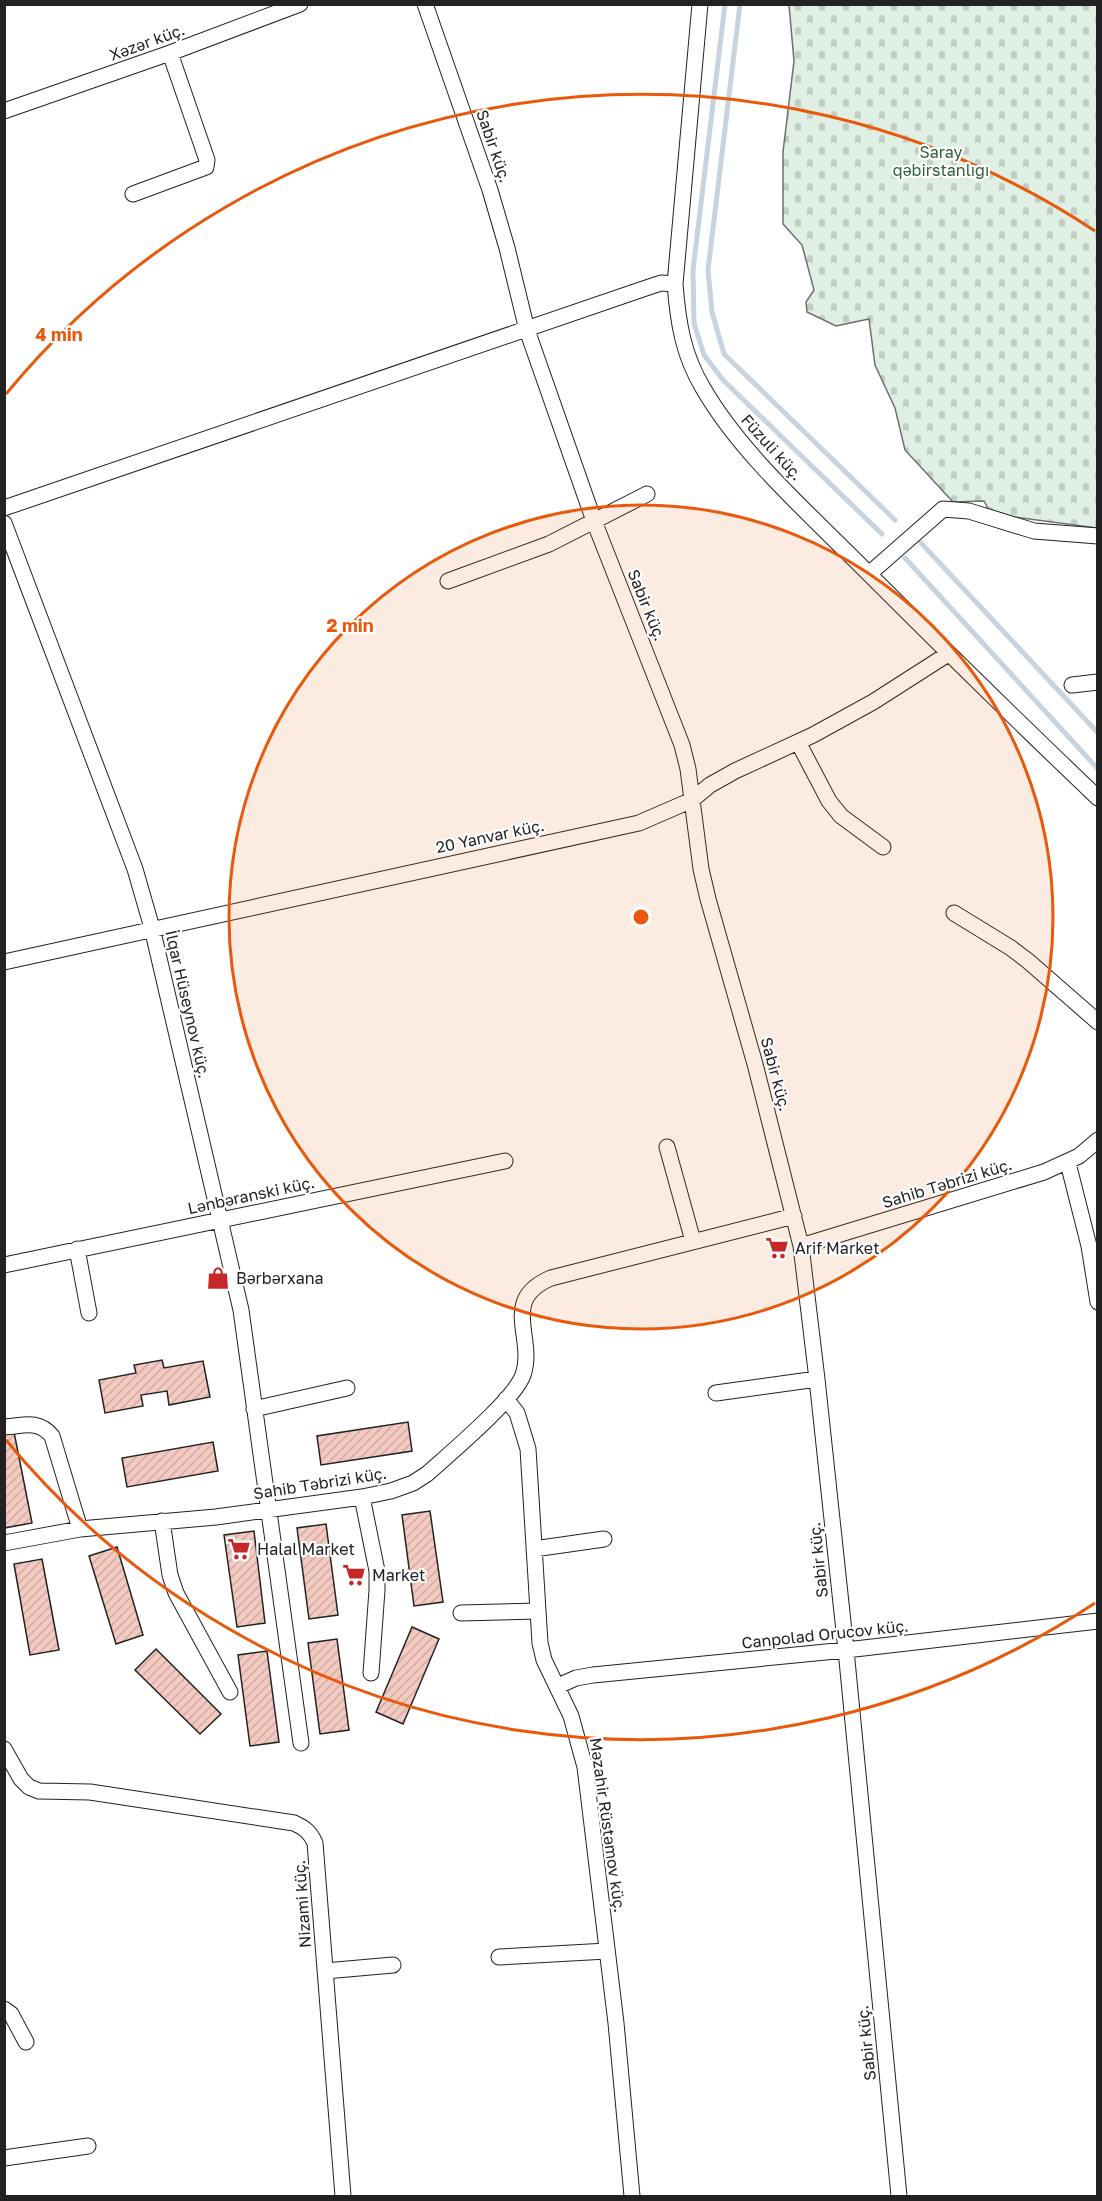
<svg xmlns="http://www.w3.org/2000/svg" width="1102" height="2201" font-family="'Golos Text',sans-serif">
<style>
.cemetery{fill:url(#cemetery-stones);stroke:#6f6f6f;stroke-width:1.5}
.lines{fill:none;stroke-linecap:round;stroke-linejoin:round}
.stream{stroke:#c7d3dd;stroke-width:5}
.building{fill:url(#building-hatch);stroke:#222;stroke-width:1.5}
.minor-casing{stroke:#222;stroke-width:17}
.minor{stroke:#fff;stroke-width:15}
.ring{fill:none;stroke:#e8590c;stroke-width:3}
.labels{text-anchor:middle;stroke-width:4.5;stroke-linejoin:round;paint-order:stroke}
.street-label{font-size:16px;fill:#222;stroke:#fff}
.park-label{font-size:16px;fill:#2f5e38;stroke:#fff}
.poi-label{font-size:16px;fill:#222;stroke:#fff;text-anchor:start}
.centre{fill:#e8590c;stroke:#fff;stroke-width:3}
.ring-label{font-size:18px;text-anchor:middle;font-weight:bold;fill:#e8590c;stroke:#fff;stroke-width:4.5;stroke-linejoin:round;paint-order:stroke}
</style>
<defs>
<pattern id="cemetery-stones" width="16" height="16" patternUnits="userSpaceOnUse" patternTransform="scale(1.5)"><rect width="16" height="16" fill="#e0efe3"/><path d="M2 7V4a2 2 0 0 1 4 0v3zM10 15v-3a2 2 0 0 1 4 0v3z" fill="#c0cdc2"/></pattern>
<pattern id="building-hatch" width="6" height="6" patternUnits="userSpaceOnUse" patternTransform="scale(1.5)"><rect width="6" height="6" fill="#f3c9c0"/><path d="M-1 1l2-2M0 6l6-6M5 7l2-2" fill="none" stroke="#d0aca5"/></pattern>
</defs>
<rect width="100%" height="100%" fill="#fff"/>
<path class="cemetery" d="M 789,5 L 1097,5 L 1097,528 L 991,514 L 984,501 L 953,502 L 905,450 L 895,408 L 875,365 L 869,319 L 836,326 L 807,312 L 806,302 L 814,290 L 802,245 L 783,224 L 783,152 L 794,61 Z"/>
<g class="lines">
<path class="stream" d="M 725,4 L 693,270 L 694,323 L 704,355 L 723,380 L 882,534
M 740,4 L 708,270 L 712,312 L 724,354 L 895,520
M 921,543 L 1098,733
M 905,558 L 1098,769"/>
</g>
<path class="building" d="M 162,1360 L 164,1368 L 203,1361 L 210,1397 L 169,1405 L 167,1391 L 141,1395 L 143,1406 L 105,1413 L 99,1380 L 136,1373 L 134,1365 Z
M 408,1422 L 412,1451 L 321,1465 L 317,1436 Z
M 14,1432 L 32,1523 L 4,1528 L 4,1434 Z
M 213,1442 L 218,1471 L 127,1487 L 122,1458 Z
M 430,1511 L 443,1602 L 414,1606 L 402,1515 Z
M 326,1524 L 338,1615 L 309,1619 L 297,1528 Z
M 254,1531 L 265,1623 L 237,1627 L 224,1535 Z
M 117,1547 L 143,1635 L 116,1644 L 89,1556 Z
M 42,1559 L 59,1650 L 30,1655 L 14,1564 Z
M 412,1627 L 439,1639 L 403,1724 L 376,1712 Z
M 337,1639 L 349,1730 L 320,1734 L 308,1643 Z
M 156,1649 L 221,1714 L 200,1734 L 135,1670 Z
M 267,1651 L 279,1742 L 250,1746 L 238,1655 Z"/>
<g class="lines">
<g class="minor-casing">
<path id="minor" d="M 425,4 L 490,190 L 507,248 L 527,330 L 594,521 L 682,745 L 688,769 L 701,869 L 708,899 L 755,1064 L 801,1246 L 817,1379 L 846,1650 L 899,2196
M 700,4 L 675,284 C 678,322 683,355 703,388 C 739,451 805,510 857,562 C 936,641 1016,720 1098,798
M 4,111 L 170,53 L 300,4
M 133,194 L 206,167 L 207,160 L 170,53
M 4,508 L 646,288 L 661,283 L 675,284
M 4,523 L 135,869 L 152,928 L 241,1310 L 301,1743
M 869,574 L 943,509 L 969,511 L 1034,531 L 1098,536
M 448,581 L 549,544 L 647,494
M 1072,685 L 1098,682
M 798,742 L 829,801 L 841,816 L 883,847
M 954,913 L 1011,948 L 1028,961 L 1098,1022
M 4,962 L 639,823 L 692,800 L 710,785 L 735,771 L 813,735 L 873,702 L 948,654
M 667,1147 L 693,1241
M 1068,1163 L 1089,1246 L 1098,1302
M 801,1246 L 1044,1172 L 1079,1156 L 1098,1140
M 77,1249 L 89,1313
M 4,1265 L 505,1161
M 716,1393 L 817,1379
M 506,1399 L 517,1413 L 528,1449 L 540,1643 L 544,1660 L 571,1716 L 585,1767 L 616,2023 L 632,2196
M 254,1409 L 347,1388
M 4,1427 C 24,1426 38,1419 52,1436 L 80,1529
M 362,1497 L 377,1571 L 377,1590 L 371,1673
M 162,1521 L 170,1575 L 176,1593 L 230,1692
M 4,1543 L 80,1529 L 216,1517 L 362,1497 L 391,1491 L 413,1483 L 427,1474 C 449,1454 514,1400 523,1375 C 536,1338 499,1300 551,1278 L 794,1216
M 534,1549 L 604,1539
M 461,1613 L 538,1611
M 558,1686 L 576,1678 L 593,1675 L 846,1650 L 1098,1621
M 4,1749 L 21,1779 L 29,1787 L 39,1791 L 90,1792 L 294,1823 C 305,1828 310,1832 315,1843 L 343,2196
M 499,1957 L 607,1951
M 325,1971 L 393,1965
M 4,2009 L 11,2014 L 26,2042
M 4,2158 L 88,2146"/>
</g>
<use href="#minor" class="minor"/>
</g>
<circle cx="641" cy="917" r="412" fill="#e8590c" fill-opacity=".12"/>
<g class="ring">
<circle cx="641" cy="917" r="412"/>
<path d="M1095 1603A823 823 0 0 1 6 1440M6 394A823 823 0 0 1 1095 231"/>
</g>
<defs>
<g id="supermarket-bare" transform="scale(1.8)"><path d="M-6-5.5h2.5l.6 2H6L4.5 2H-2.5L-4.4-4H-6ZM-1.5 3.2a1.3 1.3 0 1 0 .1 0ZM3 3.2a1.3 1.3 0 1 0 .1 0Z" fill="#c62828" stroke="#fff" stroke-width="2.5" paint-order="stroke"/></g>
<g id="shop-bare" transform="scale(1.8)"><path d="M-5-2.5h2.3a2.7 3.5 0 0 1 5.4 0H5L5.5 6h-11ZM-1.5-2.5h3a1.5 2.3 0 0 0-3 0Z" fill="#c62828" stroke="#fff" stroke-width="2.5" paint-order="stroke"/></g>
</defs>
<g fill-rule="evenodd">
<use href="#supermarket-bare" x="777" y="1248"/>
<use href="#shop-bare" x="218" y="1278"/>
<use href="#supermarket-bare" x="239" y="1549"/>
<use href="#supermarket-bare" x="354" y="1575"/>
</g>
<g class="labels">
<g class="street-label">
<text transform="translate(147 42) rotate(-20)" y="6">Xəzər küç.</text>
<text transform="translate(494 146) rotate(71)" y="6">Sabir küç.</text>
<text transform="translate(772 447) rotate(48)" y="6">Füzuli küç.</text>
<text transform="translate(647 605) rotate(68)" y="6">Sabir küç.</text>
<text transform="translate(490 836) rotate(-12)" y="6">20 Yanvar küç.</text>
<text transform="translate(188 1004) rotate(77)" y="6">İlqar Hüseynov küç.</text>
<text transform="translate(776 1074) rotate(75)" y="6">Sabir küç.</text>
<text transform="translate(947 1183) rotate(-17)" y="6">Sahib Təbrizi küç.</text>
<text transform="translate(251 1195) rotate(-12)" y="6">Lənbəranski küç.</text>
<text transform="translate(320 1483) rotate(-9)" y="6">Sahib Təbrizi küç.</text>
<text transform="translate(818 1560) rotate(-96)" y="6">Sabir küç.</text>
<text transform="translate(825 1634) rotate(-6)" y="6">Canpolad Orucov küç.</text>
<text transform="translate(608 1825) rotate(82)" y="6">Məzahir Rüstəmov küç.</text>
<text transform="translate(302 1904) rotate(-94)" y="6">Nizami küç.</text>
<text transform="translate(866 2043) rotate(-96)" y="6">Sabir küç.</text>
</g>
<g class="park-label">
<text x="941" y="158">Saray<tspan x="941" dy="18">qəbirstanlığı</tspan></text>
</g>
<g class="poi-label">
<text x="795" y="1254">Arif Market</text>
<text x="236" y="1284">Bərbərxana</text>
<text x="257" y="1555">Halal Market</text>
<text x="372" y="1581">Market</text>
</g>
</g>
<circle cx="641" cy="917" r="9" class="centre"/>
<g class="ring-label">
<text x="59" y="341">4 min</text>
<text x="350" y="632">2 min</text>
</g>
<rect width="1102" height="2201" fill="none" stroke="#222222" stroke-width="12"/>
</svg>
